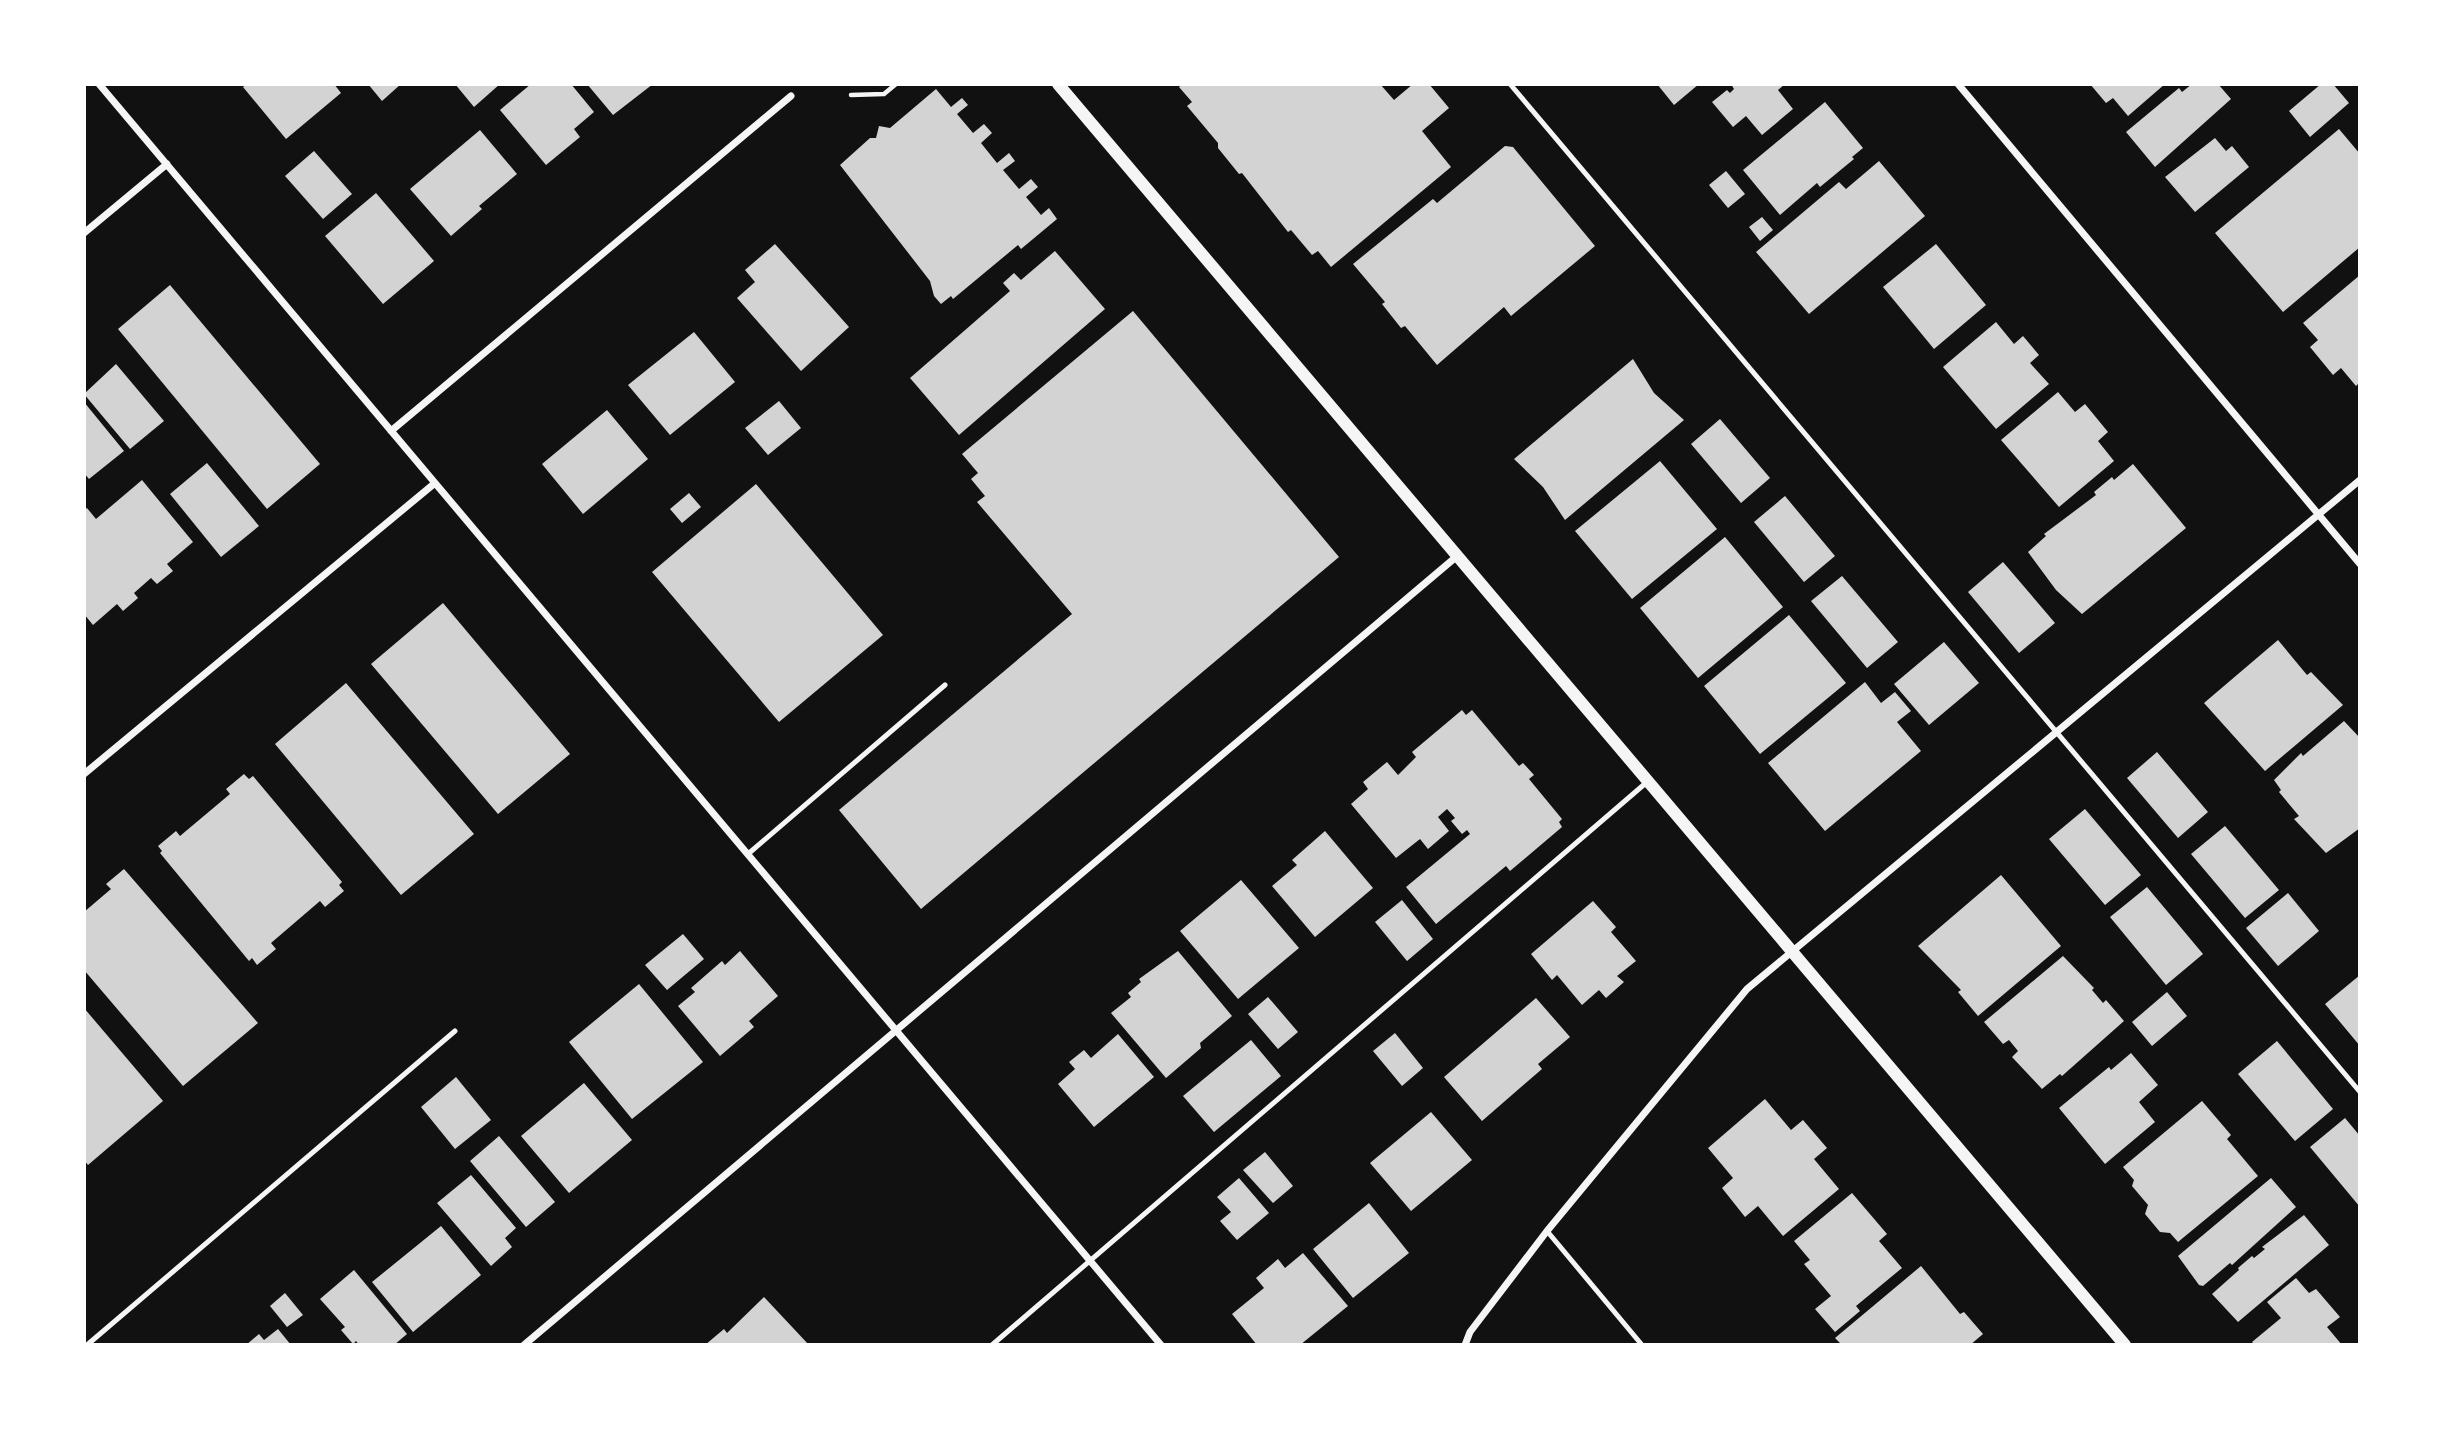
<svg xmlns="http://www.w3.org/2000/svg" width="2444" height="1429" font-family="'Open Sans',sans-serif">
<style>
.building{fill:#d3d3d3}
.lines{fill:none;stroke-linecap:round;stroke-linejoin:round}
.path{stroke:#f5f5f5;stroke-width:4.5}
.service{stroke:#f5f5f5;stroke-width:5}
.minor{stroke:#f5f5f5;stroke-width:7}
.tertiary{stroke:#f5f5f5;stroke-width:12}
</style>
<rect width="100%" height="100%" fill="#111"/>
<path class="building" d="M 247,84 L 334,84 L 341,93 L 286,139 L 243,87 Z
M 368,84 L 401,84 L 382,101 Z
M 455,84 L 500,84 L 474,107 Z
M 531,84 L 571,84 L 594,112 L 574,129 L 580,137 L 546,165 L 500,110 Z
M 587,84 L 653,84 L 613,115 Z
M 1182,84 L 1380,84 L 1394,100 L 1413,84 L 1429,84 L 1449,108 L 1422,131 L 1451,167 L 1331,267 L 1318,251 L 1312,255 L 1291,230 L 1288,232 L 1242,173 L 1239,174 L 1218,148 L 1218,143 L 1187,106 L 1192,102 L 1179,87 Z
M 1657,84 L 1699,84 L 1674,105 Z
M 1731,84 L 1785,84 L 1778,90 L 1793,109 L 1762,135 L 1746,116 L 1733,127 L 1712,102 L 1727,90 L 1730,93 L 1734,89 Z
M 2090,84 L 2165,84 L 2128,116 L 2113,98 L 2106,103 Z
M 2192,84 L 2218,84 L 2231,99 L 2155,167 L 2126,132 L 2179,88 L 2182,92 Z
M 2321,84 L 2333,84 L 2349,103 L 2310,137 L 2289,111 Z
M 936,89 L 951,107 L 962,98 L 968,105 L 957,114 L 973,133 L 984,124 L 992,133 L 981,143 L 997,163 L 1009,153 L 1015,161 L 1003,170 L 1019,189 L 1031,179 L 1038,187 L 1026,197 L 1041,215 L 1049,208 L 1057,219 L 1021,249 L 1018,245 L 953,299 L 951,296 L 941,304 L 934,296 L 930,281 L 840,165 L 870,138 L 876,138 L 879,126 L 890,128 Z
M 1825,102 L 1863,148 L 1852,157 L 1854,159 L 1820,187 L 1817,183 L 1780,215 L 1743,170 Z
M 2339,129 L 2360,154 L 2360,247 L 2283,312 L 2215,233 Z
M 480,130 L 517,174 L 479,206 L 482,209 L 451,236 L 410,189 Z
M 2215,138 L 2226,151 L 2232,146 L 2249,167 L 2195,212 L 2165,177 Z
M 1505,146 L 1513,147 L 1595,246 L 1511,316 L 1504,307 L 1437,365 L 1405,326 L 1401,328 L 1382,304 L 1385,302 L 1353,264 L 1433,199 L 1437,203 Z
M 314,151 L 352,194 L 323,219 L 285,176 Z
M 1879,161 L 1925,216 L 1809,314 L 1756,252 L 1839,182 L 1846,189 Z
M 1726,171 L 1745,194 L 1728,208 L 1709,185 Z
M 376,193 L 434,261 L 383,304 L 325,236 Z
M 1762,217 L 1773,230 L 1760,241 L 1749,227 Z
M 775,244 L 849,327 L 801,371 L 737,298 L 755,282 L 745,270 Z
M 1936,244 L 1986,305 L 1934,349 L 1883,287 Z
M 1055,251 L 1105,309 L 959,435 L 910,378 L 1010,291 L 1003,283 L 1014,273 L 1021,280 Z
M 2360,275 L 2360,382 L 2356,386 L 2341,368 L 2333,375 L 2310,347 L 2318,340 L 2303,323 Z
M 170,285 L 320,464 L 267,509 L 118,329 Z
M 1133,311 L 1339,557 L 921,909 L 839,810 L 1072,614 L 977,502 L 985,496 L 971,479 L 978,473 L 962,454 Z
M 1996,322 L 2014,344 L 2023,336 L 2039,355 L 2030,363 L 2049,384 L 1996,429 L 1943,367 Z
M 694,332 L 735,382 L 670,435 L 628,385 Z
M 1633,359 L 1654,393 L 1684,420 L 1565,520 L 1543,487 L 1514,459 Z
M 116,364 L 164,421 L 130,449 L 84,394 Z
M 2058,392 L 2075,412 L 2085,404 L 2108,432 L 2098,441 L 2114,461 L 2059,507 L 2001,440 Z
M 779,401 L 801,428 L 768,455 L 745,428 Z
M 84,402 L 124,451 L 89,479 L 84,473 Z
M 607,410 L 648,459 L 583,514 L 542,464 Z
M 1720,419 L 1770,478 L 1741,503 L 1691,444 Z
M 1660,461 L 1717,529 L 1632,599 L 1575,531 Z
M 207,463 L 259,526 L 221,557 L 170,494 Z
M 2133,464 L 2186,528 L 2082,614 L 2056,590 L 2028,552 L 2046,536 L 2044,534 L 2096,495 L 2094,492 L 2112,477 L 2114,480 Z
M 142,480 L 193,542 L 167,564 L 173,571 L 157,584 L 151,578 L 134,593 L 138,598 L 123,611 L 117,604 L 93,625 L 84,614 L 84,510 L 87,508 L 96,519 Z
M 756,484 L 883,635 L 779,722 L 652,572 Z
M 689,493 L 701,507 L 682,523 L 670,509 Z
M 1785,496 L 1835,556 L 1804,582 L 1754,522 Z
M 1725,537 L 1783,607 L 1698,678 L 1640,608 Z
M 2003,562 L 2055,623 L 2019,653 L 1968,592 Z
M 1842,576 L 1898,642 L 1867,668 L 1811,601 Z
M 443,603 L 570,754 L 498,814 L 371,664 Z
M 1789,615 L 1846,683 L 1760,754 L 1704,686 Z
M 2278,640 L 2307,675 L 2311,672 L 2343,705 L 2265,771 L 2204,703 Z
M 1944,642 L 1979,683 L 1929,725 L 1894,684 Z
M 1865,682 L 1881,703 L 1895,692 L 1911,711 L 1897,722 L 1921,751 L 1825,831 L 1768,763 Z
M 346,683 L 474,834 L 401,895 L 275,744 Z
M 1462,710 L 1466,715 L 1472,710 L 1519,766 L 1523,763 L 1534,775 L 1529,779 L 1562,819 L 1559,822 L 1562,827 L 1510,871 L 1506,866 L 1436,924 L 1406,887 L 1470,834 L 1467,830 L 1462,834 L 1451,821 L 1455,818 L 1447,809 L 1438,817 L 1449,831 L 1428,849 L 1420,839 L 1396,858 L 1351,804 L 1368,789 L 1363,782 L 1387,762 L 1398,775 L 1416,757 L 1412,752 Z
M 2344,721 L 2360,738 L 2360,828 L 2326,853 L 2294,819 L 2299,816 L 2279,792 L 2281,790 L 2274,780 L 2301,753 L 2303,756 Z
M 2157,752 L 2208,812 L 2178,838 L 2127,778 Z
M 244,774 L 249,779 L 253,776 L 342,882 L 339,885 L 344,891 L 325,907 L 320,901 L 271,943 L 276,949 L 257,965 L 252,958 L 249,961 L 160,853 L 162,851 L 158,846 L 176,831 L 180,836 L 230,794 L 226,789 Z
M 2085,809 L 2141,875 L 2105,905 L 2049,839 Z
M 2225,826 L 2279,890 L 2245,918 L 2191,854 Z
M 1325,831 L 1373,888 L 1315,937 L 1272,886 L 1297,865 L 1292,860 Z
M 124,869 L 258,1023 L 183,1086 L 84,970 L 84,912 L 111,889 L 106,884 Z
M 2001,875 L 2061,946 L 1978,1016 L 1958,992 L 1961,990 L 1918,946 Z
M 1241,880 L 1299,948 L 1238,999 L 1180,931 Z
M 2147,887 L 2203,954 L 2166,985 L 2110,917 Z
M 2288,893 L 2319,931 L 2278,966 L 2246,928 Z
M 1402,900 L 1433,939 L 1407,961 L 1375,922 Z
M 1593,901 L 1616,927 L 1611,932 L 1636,961 L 1617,976 L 1624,982 L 1606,998 L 1599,990 L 1582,1005 L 1557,975 L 1552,980 L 1531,954 Z
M 683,934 L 704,959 L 667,990 L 645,965 Z
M 740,951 L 778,996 L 749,1021 L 754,1027 L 720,1056 L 678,1006 L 695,992 L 691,988 L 722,961 L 725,965 Z
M 1178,951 L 1232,1016 L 1200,1043 L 1201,1048 L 1166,1078 L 1111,1013 L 1131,997 L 1128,993 L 1141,982 L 1139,979 Z
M 2063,956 L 2094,988 L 2092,990 L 2103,1003 L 2106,1000 L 2124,1021 L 2062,1076 L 2060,1074 L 2042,1089 L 2012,1057 L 2018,1051 L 2009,1040 L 2003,1044 L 1984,1022 Z
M 2360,975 L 2360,1046 L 2325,1004 Z
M 639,984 L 703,1062 L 632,1119 L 569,1042 Z
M 2167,992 L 2187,1016 L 2152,1046 L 2132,1022 Z
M 1268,997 L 1298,1032 L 1278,1049 L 1248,1014 Z
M 1536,998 L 1570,1037 L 1538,1064 L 1542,1069 L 1482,1121 L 1444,1077 Z
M 84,1008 L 163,1101 L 88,1165 L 84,1160 Z
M 1395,1033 L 1423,1068 L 1402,1086 L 1373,1051 Z
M 1118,1034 L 1154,1077 L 1094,1127 L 1058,1084 L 1075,1069 L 1069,1062 L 1084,1050 L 1091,1058 Z
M 1251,1040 L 1281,1076 L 1214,1132 L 1183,1096 Z
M 2277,1041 L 2333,1109 L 2295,1141 L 2238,1074 Z
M 2131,1053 L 2158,1085 L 2139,1102 L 2155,1122 L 2105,1164 L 2059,1108 L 2109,1067 L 2111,1070 Z
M 456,1077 L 491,1120 L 455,1149 L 421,1107 Z
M 584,1083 L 632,1140 L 569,1193 L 521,1136 Z
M 1765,1099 L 1791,1130 L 1803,1120 L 1827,1148 L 1814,1159 L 1839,1189 L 1783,1236 L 1758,1206 L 1745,1217 L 1722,1188 L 1733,1178 L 1708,1148 Z
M 2202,1101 L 2231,1135 L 2227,1139 L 2258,1176 L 2178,1242 L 2170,1233 L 2160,1232 L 2145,1214 L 2148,1205 L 2132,1186 L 2134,1180 L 2123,1167 Z
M 1431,1112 L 1472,1160 L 1411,1211 L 1370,1163 Z
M 2345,1118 L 2360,1136 L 2360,1207 L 2310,1147 Z
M 499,1136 L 555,1202 L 526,1227 L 470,1161 Z
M 1265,1152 L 1293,1186 L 1273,1203 L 1243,1170 Z
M 471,1175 L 516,1228 L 505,1238 L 512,1247 L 491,1266 L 437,1203 Z
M 1239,1178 L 1269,1213 L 1237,1240 L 1220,1221 L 1231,1212 L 1217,1197 Z
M 2271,1178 L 2296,1207 L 2232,1265 L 2230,1263 L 2203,1286 L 2199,1285 L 2178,1256 Z
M 1852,1193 L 1887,1234 L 1879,1241 L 1902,1268 L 1856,1306 L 1860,1311 L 1835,1332 L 1815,1309 L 1831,1296 L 1804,1264 L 1810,1260 L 1794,1241 Z
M 1369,1203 L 1409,1253 L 1353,1298 L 1313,1249 Z
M 2304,1215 L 2329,1245 L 2238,1322 L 2212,1294 L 2239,1270 L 2238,1268 L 2252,1256 L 2254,1258 L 2265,1249 L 2262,1247 Z
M 441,1226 L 481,1275 L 413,1332 L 372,1282 Z
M 1303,1253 L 1348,1306 L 1300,1345 L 1257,1345 L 1232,1314 L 1264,1288 L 1256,1278 L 1278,1259 L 1285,1268 Z
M 1921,1266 L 1960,1314 L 1964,1312 L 1983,1334 L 1970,1345 L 1842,1345 L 1835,1338 Z
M 354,1270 L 407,1334 L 394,1345 L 359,1345 L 356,1341 L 353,1344 L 341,1330 L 345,1327 L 320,1299 Z
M 2296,1278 L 2309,1293 L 2316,1289 L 2340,1317 L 2327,1327 L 2342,1345 L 2255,1345 L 2252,1342 L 2281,1318 L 2267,1302 Z
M 285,1293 L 303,1315 L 287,1327 L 270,1306 Z
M 764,1297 L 809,1345 L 705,1345 L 724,1329 L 727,1333 Z
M 278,1329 L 291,1345 L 246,1345 L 259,1334 L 264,1340 Z"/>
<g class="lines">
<path class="path" d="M 851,95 L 884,94 L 896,84"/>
<path class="service" d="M 1510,84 L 2360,1092
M 748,854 L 945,685
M 1547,1231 L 1642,1345
M 87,1345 L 455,1031
M 992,1345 L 1647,782"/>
<path class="minor" d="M 99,84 L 1161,1345
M 1958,84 L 2360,564
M 84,233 L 167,164
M 391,431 L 791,96
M 84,774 L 435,483
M 524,1345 L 1456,557
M 1465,1345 L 1470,1332 L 1547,1231 L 1747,989 L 2360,480"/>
<path class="tertiary" d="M 1058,84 L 2125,1345"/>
</g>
<rect width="2444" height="1429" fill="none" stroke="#ffffff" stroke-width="172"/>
</svg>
